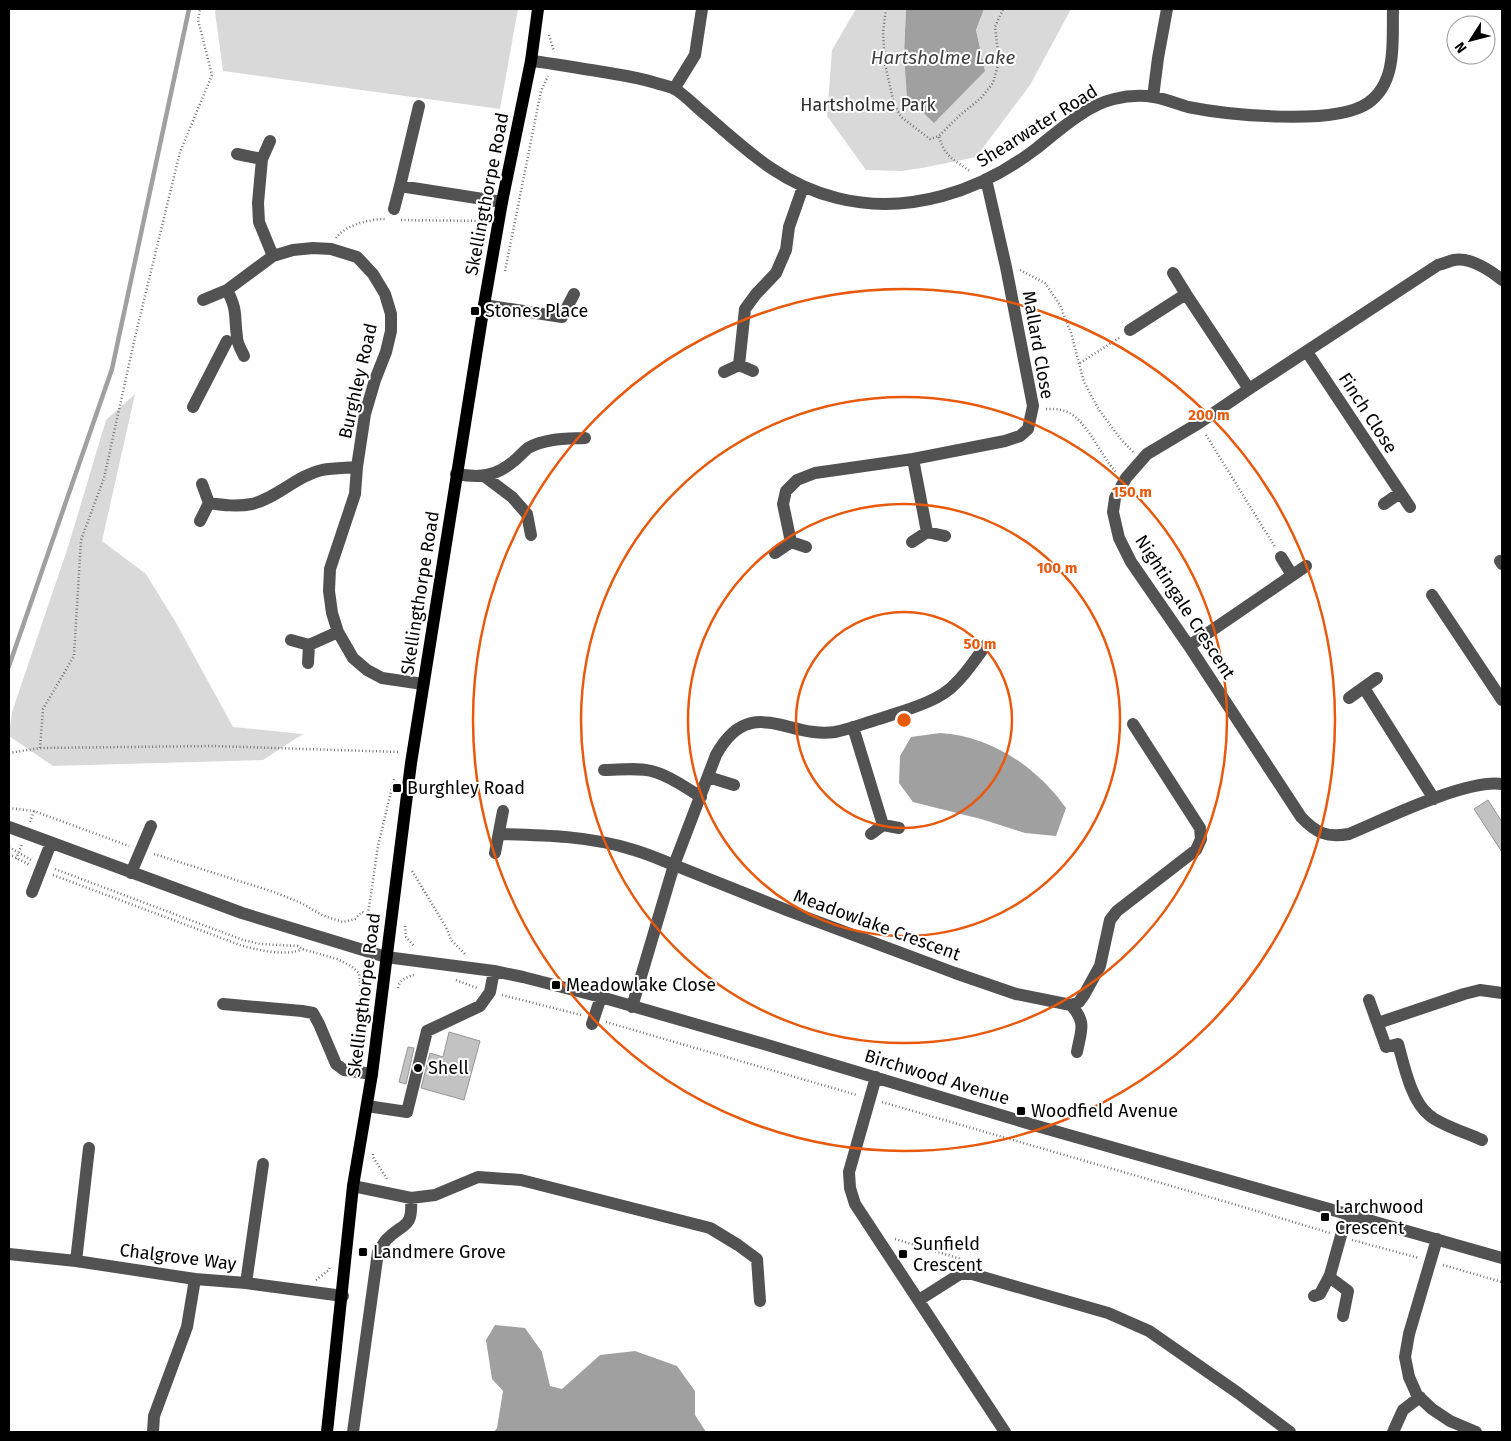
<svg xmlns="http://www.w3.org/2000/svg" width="1511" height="1441" font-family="'Fira Sans',sans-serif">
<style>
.green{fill:#d9d9d9}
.water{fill:#a0a0a0}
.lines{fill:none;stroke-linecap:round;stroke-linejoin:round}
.stream{stroke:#a0a0a0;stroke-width:4.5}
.building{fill:#c2c2c2;stroke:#969696}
.path{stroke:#747474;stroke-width:2.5;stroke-dasharray:1 2.5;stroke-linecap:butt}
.minor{stroke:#525252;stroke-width:12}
.major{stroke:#000;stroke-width:12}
.ring{fill:none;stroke:#e8590c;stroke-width:2.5}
.poi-dot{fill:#000;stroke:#fff;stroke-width:2}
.labels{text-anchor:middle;stroke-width:4;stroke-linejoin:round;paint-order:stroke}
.park-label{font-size:18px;fill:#303030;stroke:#fff}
.street-label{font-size:18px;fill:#000;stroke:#fff}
.poi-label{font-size:18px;fill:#000;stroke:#fff;text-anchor:start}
.water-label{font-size:19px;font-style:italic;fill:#414141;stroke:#fff}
.centre{fill:#e8590c;stroke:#fff;stroke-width:2.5}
.ring-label{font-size:15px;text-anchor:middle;font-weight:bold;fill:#e8590c;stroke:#fff;stroke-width:4;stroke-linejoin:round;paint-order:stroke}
</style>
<rect width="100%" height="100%" fill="#fff"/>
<path class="green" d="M 216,9 L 518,9 L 500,109 L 223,71 L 215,12 Z
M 856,9 L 906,9 L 904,54 L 985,71 L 976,30 L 984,9 L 1071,9 L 1030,85 L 976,157 L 922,168 L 901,171 L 866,170 L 827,116 L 832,50 Z
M 135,394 L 102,541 L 146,574 L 175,621 L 233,727 L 303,734 L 263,760 L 53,766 L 9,736 L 12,712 L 69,544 L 106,420 Z"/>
<path class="water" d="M 906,9 L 984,9 L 976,30 L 985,71 L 934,123 L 907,97 L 904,54 Z
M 940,733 C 991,736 1037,767 1066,808 L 1056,836 L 1025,833 L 981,819 L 913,802 L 899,783 L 900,756 L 911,737 Z
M 495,1325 L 525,1328 L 542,1352 L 550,1386 L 562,1389 L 600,1355 L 635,1351 L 677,1366 L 695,1391 L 695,1415 L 706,1432 L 494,1432 L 497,1428 L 503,1391 L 492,1379 L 486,1340 Z"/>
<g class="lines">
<path class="stream" d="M 9,666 L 112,369 L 189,9"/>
</g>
<path class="building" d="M 1488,800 L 1502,822 L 1502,852 L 1474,809 Z
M 449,1032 L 480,1041 L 464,1100 L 421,1088 L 430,1053 L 443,1057 Z
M 408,1047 L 414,1048 L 406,1084 L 399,1082 Z"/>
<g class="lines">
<path class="path" d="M 886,9 L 883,32 L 885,64 L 894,104 L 901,117 L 930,139 L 939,136 L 959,116 L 981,98 L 993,83 L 999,61 L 995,27 L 1003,9
M 549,35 L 554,52
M 939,137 C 946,159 954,159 971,172
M 401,220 L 485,221
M 336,238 C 345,225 370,219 385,219
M 1020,270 L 1045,283 L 1060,305 L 1071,333 L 1084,382 L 1099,410 L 1120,438 L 1133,452
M 505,271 L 541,91 L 548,76
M 1080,363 L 1119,338
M 1046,409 C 1052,409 1057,409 1062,410 C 1086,416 1099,454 1116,472
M 1206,435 L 1275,547
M 40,748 L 43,709 L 74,656 L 81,540 L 104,478 L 135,337 L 180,152 L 212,75 L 198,20 L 200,9
M 9,753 L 40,748 L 213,746 L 399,752
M 9,808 L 34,811 L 129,846
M 30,822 L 34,811
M 9,847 L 31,860
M 9,854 L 30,865
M 154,854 L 274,892 L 301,903 L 324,916 L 343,922 L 355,919 L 362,912 L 380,917
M 16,859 L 22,844
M 55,869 L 243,940 L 260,944 L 298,946 L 302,949 L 337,959 L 351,966 L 359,973 L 361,991 L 358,1058
M 412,871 L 446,927 L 451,940 L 465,954
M 53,875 L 240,945 C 256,950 288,957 302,949
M 368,914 L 378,846 L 394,779
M 405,926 L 406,937 L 415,947
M 456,980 L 477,988
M 398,988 C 399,980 407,977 414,975
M 502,995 L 581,1015
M 606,1022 L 857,1095
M 882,1102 L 1237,1205 L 1330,1233
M 373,1154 L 373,1157 L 387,1179
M 895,1239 L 961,1259
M 1352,1240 L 1419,1258
M 1443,1265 L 1502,1282
M 316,1280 L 329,1270 L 330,1267"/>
<path class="minor" d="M 531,61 C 551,63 571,67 591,70 C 613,74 634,76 656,83 C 662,85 669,86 675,89 C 686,96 696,107 706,115 C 747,151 783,185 837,198 C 908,216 981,191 1037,148 C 1058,131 1087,105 1114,99 C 1126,96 1142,95 1154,97 C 1166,99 1177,104 1188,107 C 1228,115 1335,126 1368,103 C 1398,82 1392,40 1393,9
M 674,89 L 695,55 L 702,9
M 1153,97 L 1158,58 L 1167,9
M 270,141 L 262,159 L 258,203 L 259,222 L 273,256
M 237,154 L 262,159
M 400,186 L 419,106
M 394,209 L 400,186 L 502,202
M 1173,273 L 1186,294
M 1502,280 C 1490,270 1470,257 1454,260 C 1449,261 1443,264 1438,265 L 1249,389 L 1199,423 L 1147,454 L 1126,478 L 1115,498 L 1113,512 L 1119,538 L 1131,562 L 1189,646 L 1301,817 C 1316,833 1327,838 1349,834 C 1385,819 1466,779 1502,784
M 227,290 C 238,311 234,316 237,337 C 237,344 242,351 244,356
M 203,300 L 227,290 L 273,256 L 293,250 L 313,248 L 331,249 L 357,257 L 373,274 L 385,294 L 391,314 L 391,331 L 386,352 L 375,380 L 365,414 L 357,467 L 355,494 L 330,569 L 329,591 L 332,613 L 338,632 L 353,658 L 367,670 L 382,678 L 423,684
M 484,305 L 562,317 L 574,294
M 1130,330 L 1186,294 L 1249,389
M 1307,352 L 1410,507
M 739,365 L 745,309 L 756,294 L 776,273 L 786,250 L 789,227 L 803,187
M 724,372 L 739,365 L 753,371
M 193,407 L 227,341
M 913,459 L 927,532
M 456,474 C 480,478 495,477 514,461 C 519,457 523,452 528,448 C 546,438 566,439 585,438
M 484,476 L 512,497 L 527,514 L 531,535
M 209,503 C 223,505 237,507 252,504 C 277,498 296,476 322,470 C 334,468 346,468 357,467
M 1384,504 L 1400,493
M 200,521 L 209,503 L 202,484
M 791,542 L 783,504 L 786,491 L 797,480 L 815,473 L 913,459 L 1005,441 L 1020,436 L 1028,429 L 1033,406 L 1006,267 L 986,179
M 912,542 L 927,532 L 945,536
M 775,553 L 791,542 L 806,547
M 1281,557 L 1292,575
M 1500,561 L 1502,564
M 1432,595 L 1502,700
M 291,640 L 309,645 L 308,663
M 309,645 L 338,632
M 986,645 C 976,658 967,673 955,684 C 939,702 902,711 879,719 C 865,723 850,729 835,732 C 788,739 750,693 716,755 L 674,865 L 789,911 L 955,973 L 1016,994 L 1071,1005 L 1079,1002 L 1084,995 L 1100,966 L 1110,920 L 1117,911 L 1196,850 L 1201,839 L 1200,828 L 1133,724
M 1189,646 L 1306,566
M 1364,688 L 1434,799
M 1349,698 L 1377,678
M 853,727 L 883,825
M 604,770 C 620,770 640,767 655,772 C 672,777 686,788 701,797
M 708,777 L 734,785
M 9,827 L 242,913 L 386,957 L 494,971 L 523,977 L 601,997 L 764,1044 L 1037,1126 L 1502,1258
M 499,834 C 544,835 591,836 634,850 C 648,854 661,860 674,865 L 632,1007
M 871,834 L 883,825 L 899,828
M 495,853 L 503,811
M 131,873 L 151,826
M 32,892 L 51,843
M 1369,1000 L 1386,1047 L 1398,1044 C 1404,1065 1411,1101 1429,1115 C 1440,1125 1467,1133 1482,1140
M 223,1004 L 302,1011 L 313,1013 L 319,1024 L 336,1064 L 344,1070 L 372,1074
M 1071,1005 C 1087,1023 1081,1030 1077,1052
M 1378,1023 L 1464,994 L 1480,990 L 1502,993
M 592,1024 L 601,997
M 876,1077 L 849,1172 L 850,1188 L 855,1204 L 1005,1432
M 367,1106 L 407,1112 L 427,1031 L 480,1006 L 490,992 L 494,971
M 353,1186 L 411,1198 L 435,1195 L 478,1177 L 521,1180 L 710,1228 L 738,1245 L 757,1259 L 760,1301
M 1437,1239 L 1409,1334 L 1405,1357 L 1409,1377 L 1417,1395 L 1432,1409 L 1450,1421 L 1476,1432
M 9,1254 L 76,1261 L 195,1279 L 246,1283 L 343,1296
M 76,1261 L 89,1148
M 246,1283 L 263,1164
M 1314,1296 L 1320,1294 L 1330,1275
M 919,1300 L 960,1274 L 972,1274 L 1108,1313 L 1149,1331 L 1238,1393 L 1290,1432
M 1343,1316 L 1348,1291 L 1332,1279 L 1330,1275 L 1347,1214
M 153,1432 L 154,1416 L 187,1327 L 195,1279
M 353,1432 L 378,1252 C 381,1248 384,1242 387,1239 C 404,1222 413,1229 411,1198
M 1393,1432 L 1403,1410 L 1420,1397"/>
<path class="major" d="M 327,1432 L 353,1186 L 372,1074 L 411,763 L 484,305 L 502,202 L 531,61 L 538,9"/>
</g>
<g class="ring">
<circle cx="904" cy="720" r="108"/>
<circle cx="904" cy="720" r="216"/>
<circle cx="904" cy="720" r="323"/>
<circle cx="904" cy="720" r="431"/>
</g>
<g class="poi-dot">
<rect x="470" y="306" width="10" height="10" rx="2.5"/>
<rect x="392" y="783" width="10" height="10" rx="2.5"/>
<rect x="551" y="980" width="10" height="10" rx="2.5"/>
<circle cx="418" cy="1068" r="5"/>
<rect x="1016" y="1106" width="10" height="10" rx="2.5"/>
<rect x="1320" y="1212" width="10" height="10" rx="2.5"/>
<rect x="358" y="1247" width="10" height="10" rx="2.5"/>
<rect x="898" y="1249" width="10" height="10" rx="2.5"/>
</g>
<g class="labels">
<g class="park-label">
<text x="868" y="111">Hartsholme Park</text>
</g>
<g class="street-label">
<text transform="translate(1037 126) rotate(-32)" y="6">Shearwater Road</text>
<text transform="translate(487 194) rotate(-79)" y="6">Skellingthorpe Road</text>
<text transform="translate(1038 345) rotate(80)" y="6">Mallard Close</text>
<text transform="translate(358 381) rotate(-77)" y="6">Burghley Road</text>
<text transform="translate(1368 413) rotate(57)" y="6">Finch Close</text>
<text transform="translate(420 593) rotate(-81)" y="6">Skellingthorpe Road</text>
<text transform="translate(1185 607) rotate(57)" y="6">Nightingale Crescent</text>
<text transform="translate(877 925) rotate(20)" y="6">Meadowlake Crescent</text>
<text transform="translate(364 995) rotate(-83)" y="6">Skellingthorpe Road</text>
<text transform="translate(937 1077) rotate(17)" y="6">Birchwood Avenue</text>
<text transform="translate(178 1257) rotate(7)" y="6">Chalgrove Way</text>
</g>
<g class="poi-label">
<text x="485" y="317">Stones Place</text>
<text x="407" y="794">Burghley Road</text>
<text x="566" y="991">Meadowlake Close</text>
<text x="428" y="1074">Shell</text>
<text x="1031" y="1117">Woodfield Avenue</text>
<text x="1335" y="1213">Larchwood<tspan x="1335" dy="21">Crescent</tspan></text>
<text x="913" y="1250">Sunfield<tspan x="913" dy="21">Crescent</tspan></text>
<text x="373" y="1258">Landmere Grove</text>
</g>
<g class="water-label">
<text x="943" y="64">Hartsholme Lake</text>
</g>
</g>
<circle cx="904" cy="720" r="8" class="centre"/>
<g class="ring-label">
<text x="1209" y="420">200 m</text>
<text x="1132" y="497">150 m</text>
<text x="1057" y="573">100 m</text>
<text x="980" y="649">50 m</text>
</g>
<rect width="1511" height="1441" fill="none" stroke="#000000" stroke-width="20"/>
<g transform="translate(1471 40) rotate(234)"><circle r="24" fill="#ffffff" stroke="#999999"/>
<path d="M0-4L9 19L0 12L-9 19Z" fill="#000000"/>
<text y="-8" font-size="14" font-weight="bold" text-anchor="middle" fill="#000000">N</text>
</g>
</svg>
